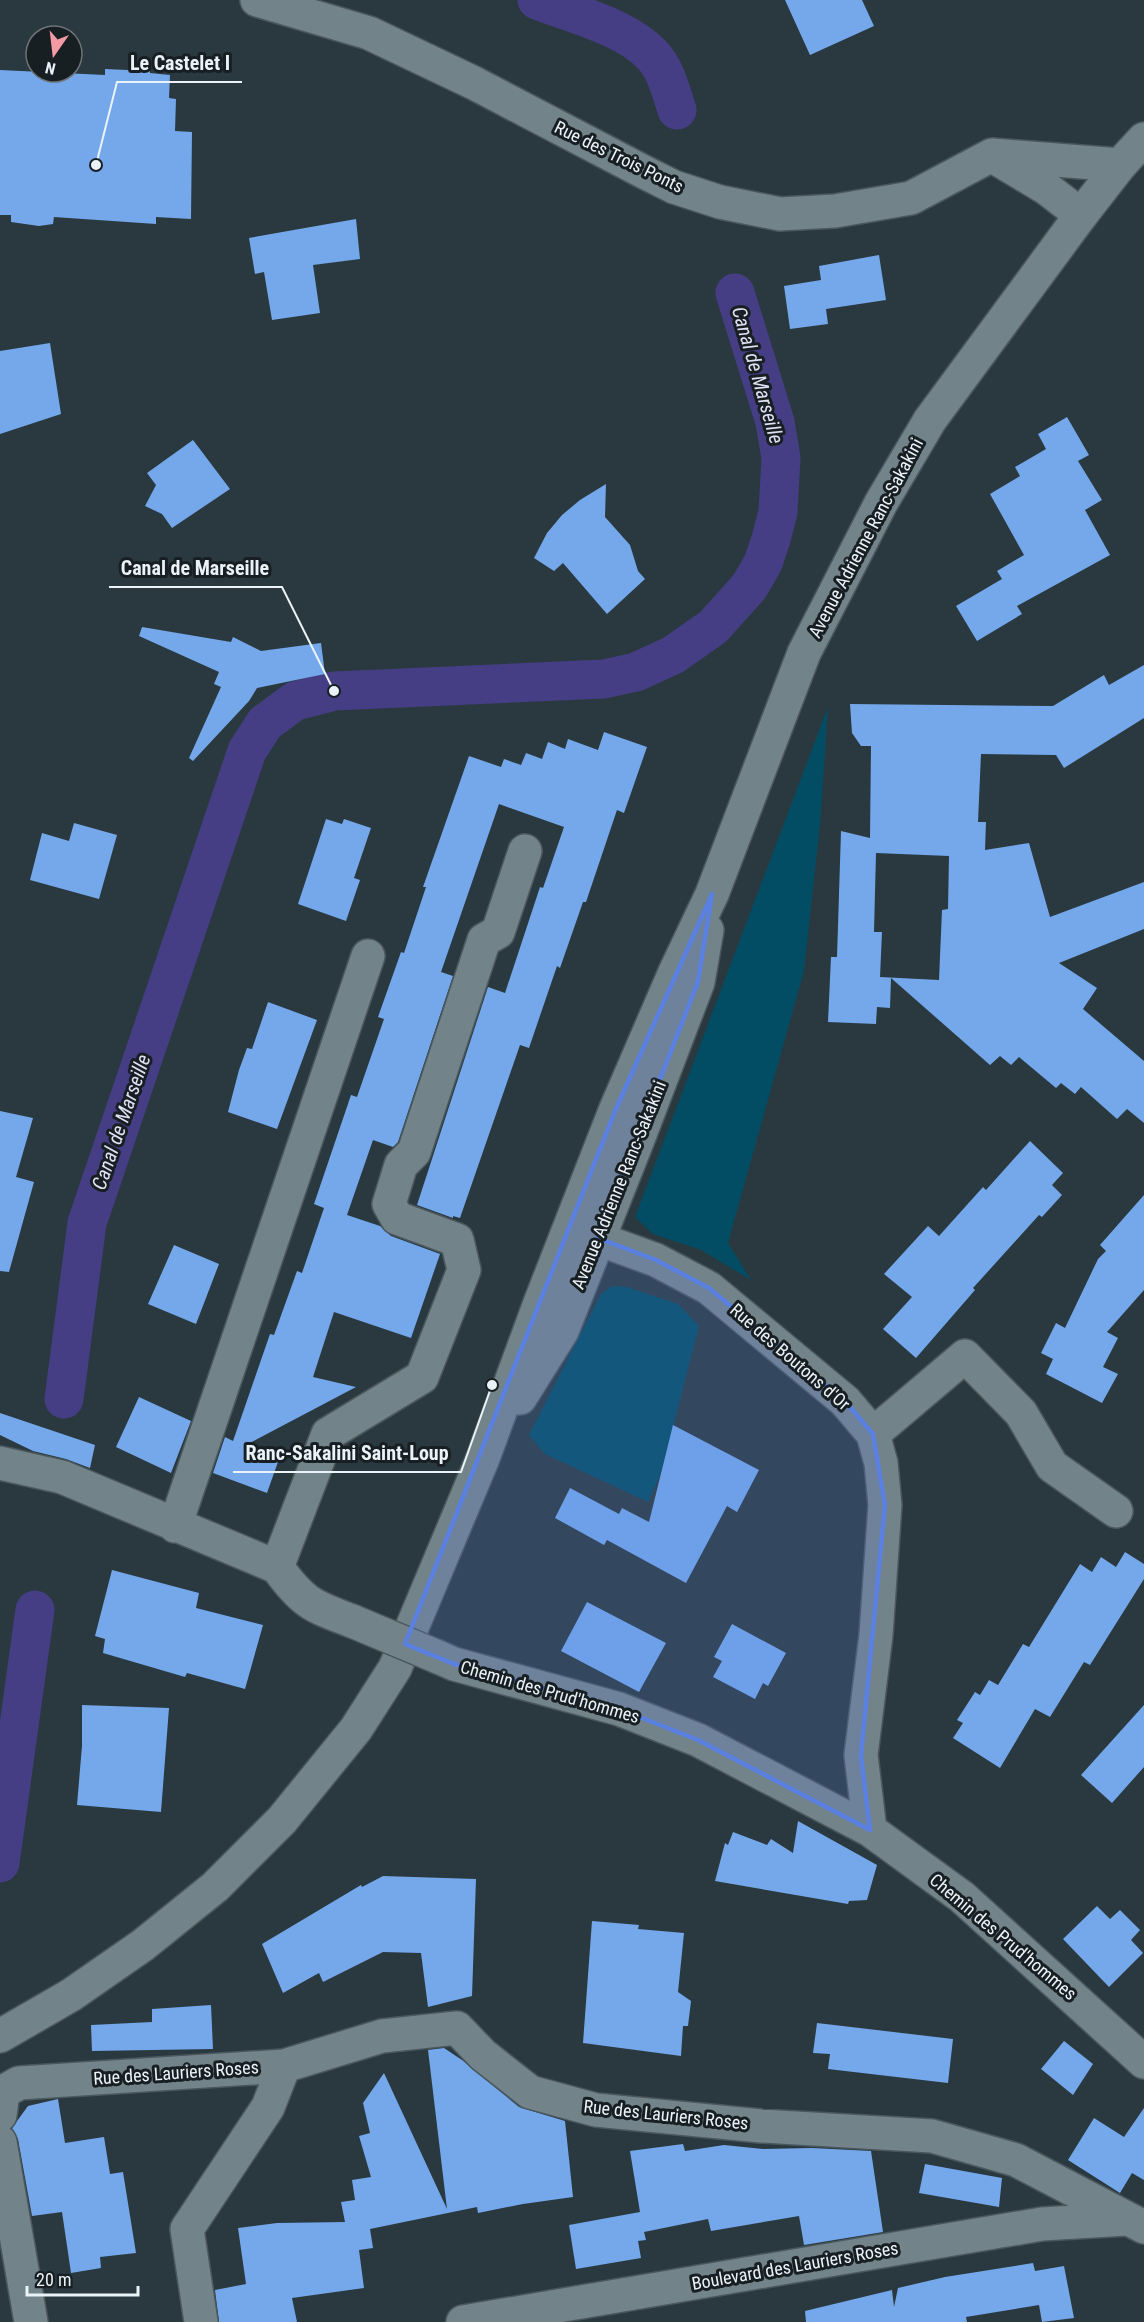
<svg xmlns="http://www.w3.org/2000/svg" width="1144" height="2322" font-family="'Roboto Condensed',sans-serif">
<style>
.green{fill:#024d63}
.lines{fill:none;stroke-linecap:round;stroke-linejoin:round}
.canal{stroke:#453e84;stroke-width:39}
.building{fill:#74a8eb;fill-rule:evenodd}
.minor-casing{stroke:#4a575c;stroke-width:36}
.tertiary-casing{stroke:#4a575c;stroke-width:36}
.minor{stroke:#73838a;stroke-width:33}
.tertiary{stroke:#73838a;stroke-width:33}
.minor-bridge-casing{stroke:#4a575c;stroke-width:36;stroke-linecap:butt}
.minor-bridge{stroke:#73838a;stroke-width:33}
.marked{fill:#5a80e1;fill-opacity:0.2;stroke:#5a80e1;stroke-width:4.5;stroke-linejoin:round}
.labels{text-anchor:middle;stroke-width:6;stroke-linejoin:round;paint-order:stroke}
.street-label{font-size:18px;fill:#eaf3f7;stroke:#181f22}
.water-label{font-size:20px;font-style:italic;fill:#e1e1f6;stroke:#181f22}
.leader{fill:none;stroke:#eaf3f7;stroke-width:2}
.callout-dot{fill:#eaf3f7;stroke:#181f22;stroke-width:2}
.callout-label{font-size:20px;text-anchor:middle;font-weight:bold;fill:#eaf3f7;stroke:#181f22;stroke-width:6;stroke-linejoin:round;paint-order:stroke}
</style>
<rect width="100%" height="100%" fill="#2a393f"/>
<path class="green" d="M 828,707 L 820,825 L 804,971 L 728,1243 L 751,1280 L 701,1250 L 653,1234 L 635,1217 Z
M 612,1286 L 627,1287 L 678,1304 L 699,1326 L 661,1473 L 648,1502 L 545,1454 L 529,1435 L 601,1294 Z"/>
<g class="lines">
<path class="canal" d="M 537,0 C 573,14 627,27 653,56 C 666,70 671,92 677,110
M 64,1399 L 87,1223 L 247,751 L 265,723 L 295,701 L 334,691 L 604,679 L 636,672 L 673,655 L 713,627 L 749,587 L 763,563 L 771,539 L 778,512 L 781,458 L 775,422 L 735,293
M 0,1863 L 35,1610"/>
</g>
<path class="building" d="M 785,0 L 862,0 L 874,26 L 810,55 Z
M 105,69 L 150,71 L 150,73 L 170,75 L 169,98 L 176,99 L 175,131 L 192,132 L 191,219 L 156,217 L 156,224 L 54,217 L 53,224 L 39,226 L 11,222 L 11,215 L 0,215 L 0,70 L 105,75 Z
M 356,219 L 360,259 L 313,265 L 320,313 L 272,320 L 264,272 L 255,274 L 249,238 Z
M 879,255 L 886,300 L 826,309 L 828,324 L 790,329 L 784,286 L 821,280 L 819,266 Z
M 50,343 L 61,414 L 0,434 L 0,351 Z
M 1067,417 L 1089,455 L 1078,461 L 1102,500 L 1085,510 L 1110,555 L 1017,606 L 1022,614 L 977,641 L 956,606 L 1002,579 L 997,571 L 1024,555 L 990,494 L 1020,476 L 1015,467 L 1046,449 L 1038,434 Z
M 193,440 L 230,489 L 172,528 L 162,514 L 145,506 L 156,485 L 147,473 Z
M 606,484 L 605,517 L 630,545 L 638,571 L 645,579 L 607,614 L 563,563 L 554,571 L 534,558 L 547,533 L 562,515 L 580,500 Z
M 142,627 L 231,642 L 233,637 L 261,651 L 321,643 L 325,674 L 257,688 L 249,701 L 193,761 L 189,758 L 221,687 L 214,684 L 219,672 L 139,636 Z
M 1144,665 L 1144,718 L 1064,768 L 1056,755 L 981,754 L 978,822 L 986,822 L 985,850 L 1029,843 L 1050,917 L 1144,882 L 1144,929 L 1059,963 L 1097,988 L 1083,1009 L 1144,1061 L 1144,1123 L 1127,1109 L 1117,1119 L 1081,1087 L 1075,1094 L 1061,1083 L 1056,1088 L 1019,1057 L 1011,1065 L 1000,1056 L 990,1065 L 891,978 L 890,1008 L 877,1007 L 876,1024 L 828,1022 L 831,957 L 837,957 L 841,831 L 870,838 L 871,746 L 861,746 L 852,733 L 850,704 L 1053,706 L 1104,675 L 1109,685 ZM 876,853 L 949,856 L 948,909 L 942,910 L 939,980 L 880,977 L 882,932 L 874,932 Z
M 604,732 L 647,747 L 624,813 L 617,810 L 586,902 L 583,902 L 560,968 L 557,966 L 529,1048 L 520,1045 L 460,1218 L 453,1216 L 453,1218 L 417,1205 L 488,987 L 505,993 L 540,887 L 543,888 L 564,827 L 499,804 L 441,972 L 453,976 L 398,1142 L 393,1147 L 373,1140 L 347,1215 L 380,1226 L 391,1236 L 440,1254 L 411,1338 L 334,1312 L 313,1377 L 356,1387 L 244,1446 L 279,1459 L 267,1493 L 213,1473 L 225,1437 L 233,1441 L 270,1334 L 274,1335 L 297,1271 L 302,1273 L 324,1208 L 314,1204 L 351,1095 L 357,1097 L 384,1019 L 378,1017 L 401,952 L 404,953 L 426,887 L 423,887 L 469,756 L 501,767 L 504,759 L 521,765 L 526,753 L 542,759 L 548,742 L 565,749 L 568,739 L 598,750 Z
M 326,819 L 342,824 L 344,819 L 371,828 L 354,878 L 360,880 L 346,921 L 298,904 Z
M 74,823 L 117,835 L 99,899 L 30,880 L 42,833 L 69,841 Z
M 268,1002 L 317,1020 L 277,1129 L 228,1112 L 239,1070 L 247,1048 L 252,1049 Z
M 0,1111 L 33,1118 L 16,1177 L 34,1182 L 9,1272 L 0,1271 Z
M 1030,1141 L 1063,1173 L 1052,1185 L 1062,1195 L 1042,1217 L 1039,1215 L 973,1288 L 975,1290 L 916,1358 L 883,1329 L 912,1297 L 884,1274 L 928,1226 L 939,1236 L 983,1187 L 986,1190 Z
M 1144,1195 L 1144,1290 L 1107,1332 L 1118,1338 L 1103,1367 L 1118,1374 L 1102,1403 L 1046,1374 L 1053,1359 L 1041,1353 L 1056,1323 L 1065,1328 L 1098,1259 L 1106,1251 L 1100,1245 Z
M 174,1245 L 219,1264 L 196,1324 L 148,1304 Z
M 139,1397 L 191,1421 L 171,1473 L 116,1447 Z
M 0,1413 L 95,1445 L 90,1468 L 66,1459 L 33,1451 L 0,1435 Z
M 673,1425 L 759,1470 L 737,1512 L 727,1506 L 686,1583 L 607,1540 L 604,1545 L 555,1518 L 570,1488 L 619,1514 L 622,1508 L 649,1522 Z
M 1125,1552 L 1144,1564 L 1144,1579 L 1090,1665 L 1084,1662 L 1050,1717 L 1035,1709 L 1000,1768 L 953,1738 L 963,1723 L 957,1720 L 975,1692 L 980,1695 L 989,1680 L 998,1685 L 1023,1644 L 1029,1647 L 1080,1564 L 1092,1572 L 1101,1557 L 1116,1567 Z
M 112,1570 L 199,1593 L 196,1608 L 263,1625 L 245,1689 L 187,1673 L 185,1677 L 103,1653 L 105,1639 L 95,1636 Z
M 587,1602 L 666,1643 L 639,1692 L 561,1651 Z
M 732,1624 L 786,1653 L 768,1686 L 763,1683 L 755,1699 L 713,1677 L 722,1661 L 714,1657 Z
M 82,1705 L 169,1708 L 161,1812 L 77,1805 L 82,1746 Z
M 1144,1705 L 1144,1767 L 1112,1803 L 1081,1775 Z
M 798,1821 L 877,1865 L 867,1900 L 849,1901 L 848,1904 L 715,1881 L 725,1843 L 728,1845 L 733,1832 L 767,1845 L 771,1839 L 793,1853 Z
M 383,1876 L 476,1879 L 472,1996 L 428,2007 L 421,1953 L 383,1952 L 323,1982 L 319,1973 L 283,1993 L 262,1944 L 361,1885 L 362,1887 Z
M 1097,1906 L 1110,1919 L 1120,1910 L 1140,1930 L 1131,1940 L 1143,1953 L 1109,1987 L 1063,1939 Z
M 592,1921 L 639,1925 L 638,1929 L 684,1933 L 678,1992 L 691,2001 L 688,2026 L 683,2026 L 681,2056 L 583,2043 Z
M 211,2005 L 213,2049 L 92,2051 L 91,2025 L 152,2022 L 152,2009 Z
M 817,2023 L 953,2039 L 948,2083 L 828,2069 L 830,2054 L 813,2053 Z
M 1064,2041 L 1093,2064 L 1073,2095 L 1041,2069 Z
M 444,2048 L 462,2060 L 519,2107 L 565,2121 L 573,2197 L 523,2204 L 478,2213 L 477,2207 L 370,2229 L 373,2248 L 359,2250 L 364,2288 L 292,2298 L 297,2322 L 219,2322 L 215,2290 L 246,2284 L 238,2228 L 277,2223 L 345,2222 L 341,2202 L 355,2200 L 352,2180 L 371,2177 L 359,2136 L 370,2133 L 363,2103 L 384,2073 L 447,2209 L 428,2050 Z
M 58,2099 L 65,2143 L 104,2137 L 110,2174 L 123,2172 L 136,2253 L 100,2257 L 101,2268 L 71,2273 L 62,2212 L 32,2216 L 18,2139 L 12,2128 L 28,2106 Z
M 1144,2108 L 1144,2180 L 1132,2173 L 1120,2193 L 1068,2160 L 1094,2118 L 1124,2137 Z
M 683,2144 L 685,2151 L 724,2145 L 763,2149 L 812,2148 L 871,2151 L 883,2232 L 804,2245 L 799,2216 L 711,2231 L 708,2219 L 644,2232 L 646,2240 L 638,2241 L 641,2258 L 576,2269 L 569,2225 L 640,2212 L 630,2151 Z
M 925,2164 L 1002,2178 L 999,2207 L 919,2193 Z
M 1033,2263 L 1035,2271 L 1064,2266 L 1074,2318 L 1042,2322 L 1039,2305 L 966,2317 L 967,2322 L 806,2322 L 805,2311 L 892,2290 L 894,2307 L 898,2288 L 945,2277 Z"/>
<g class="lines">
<g class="minor-casing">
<path id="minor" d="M 257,0 L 369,33 L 474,83 L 644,172 L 674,187 L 720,202 L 780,214 L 835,211 L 911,198 L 992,155 L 1120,165
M 996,158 L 1046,188 L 1081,215
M 571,1229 L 656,1260 L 709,1288 L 845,1401 L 873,1434 L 881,1463 L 885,1505 L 876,1635 L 861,1755 L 870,1830
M 873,1434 L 965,1356 L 1021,1413 L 1052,1466 L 1116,1511
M 0,1463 L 62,1477 L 277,1567 C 303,1603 312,1606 352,1621
M 175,1526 L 368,956
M 277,1567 L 328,1434 L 422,1377 L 464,1270 L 457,1240 L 397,1218 L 389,1204 L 401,1165 L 414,1152 L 484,940 L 498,932 L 525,851
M 438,1657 L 454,1664 L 619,1709 L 698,1740 L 870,1830 L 962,1897 L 1144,2062
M 0,2115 L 3,2092 L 19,2083 L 284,2066 L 382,2036 L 457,2028 L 483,2055 L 530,2092 L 596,2110 L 761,2126 L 932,2136 L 1016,2160 L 1144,2227
M 0,2142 L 31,2322
M 201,2322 L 187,2229 L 268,2107 L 284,2066
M 463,2322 L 1042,2224 L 1127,2219"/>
</g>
<g class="tertiary-casing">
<path id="tertiary" d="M 520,1398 L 562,1331 L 637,1142 L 698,982 L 707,930
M 0,2036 L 71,1995 L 143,1945 L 215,1887 L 282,1820 L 356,1729 L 395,1668 L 483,1458 L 540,1303 L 615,1111 L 675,972 L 712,894 L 804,653 L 881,503 L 930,420 L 1081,215 L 1120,165 L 1144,139"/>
</g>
<use href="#minor" class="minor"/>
<use href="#tertiary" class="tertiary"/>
<g class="minor-bridge-casing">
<path id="minor-bridge" d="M 352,1621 L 438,1657"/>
</g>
<use href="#minor-bridge" class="minor-bridge"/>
</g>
<path class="marked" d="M 712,894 L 698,982 L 598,1238 L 656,1260 L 709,1288 L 845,1401 L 873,1434 L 885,1505 L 861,1755 L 870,1830 L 698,1740 L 619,1709 L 454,1664 L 405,1644 L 615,1111 Z"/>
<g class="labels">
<g class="street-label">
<text transform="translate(619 157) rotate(26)" y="6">Rue des Trois Ponts</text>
<text transform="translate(866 538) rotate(-62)" y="6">Avenue Adrienne Ranc-Sakakini</text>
<text transform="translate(619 1185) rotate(-68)" y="6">Avenue Adrienne Ranc-Sakakini</text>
<text transform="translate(790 1357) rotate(41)" y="6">Rue des Boutons d'Or</text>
<text transform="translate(550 1692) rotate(16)" y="6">Chemin des Prud'hommes</text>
<text transform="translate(1003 1937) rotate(40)" y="6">Chemin des Prud'hommes</text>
<text transform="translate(176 2073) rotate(-4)" y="6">Rue des Lauriers Roses</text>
<text transform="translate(666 2115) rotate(6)" y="6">Rue des Lauriers Roses</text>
<text transform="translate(795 2266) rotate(-10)" y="6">Boulevard des Lauriers Roses</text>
</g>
<g class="water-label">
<text transform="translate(758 375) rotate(74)" y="7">Canal de Marseille</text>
<text transform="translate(121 1122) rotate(-71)" y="7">Canal de Marseille</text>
</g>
</g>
<path class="leader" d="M96 165L117 82H242M334 691L282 587H109M492 1385L461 1472H233"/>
<g class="callout-dot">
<circle cx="96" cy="165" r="6"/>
<circle cx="334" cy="691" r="6"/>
<circle cx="492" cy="1385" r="6"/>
</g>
<g class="callout-label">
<text x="180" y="70">Le Castelet I</text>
<text x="195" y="575">Canal de Marseille</text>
<text x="347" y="1460">Ranc-Sakalini Saint-Loup</text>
</g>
<g transform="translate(54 54) rotate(194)"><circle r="28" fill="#181f22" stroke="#6c7477" stroke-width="1.5"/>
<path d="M0-4.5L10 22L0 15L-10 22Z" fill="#f49aa4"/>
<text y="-9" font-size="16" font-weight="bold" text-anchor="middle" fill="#eaf3f7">N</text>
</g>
<path d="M27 2286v9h111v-9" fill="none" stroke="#eaf3f7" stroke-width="3"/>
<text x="36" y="2286" font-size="18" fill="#eaf3f7" stroke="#181f22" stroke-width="4.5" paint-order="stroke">20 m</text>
</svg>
